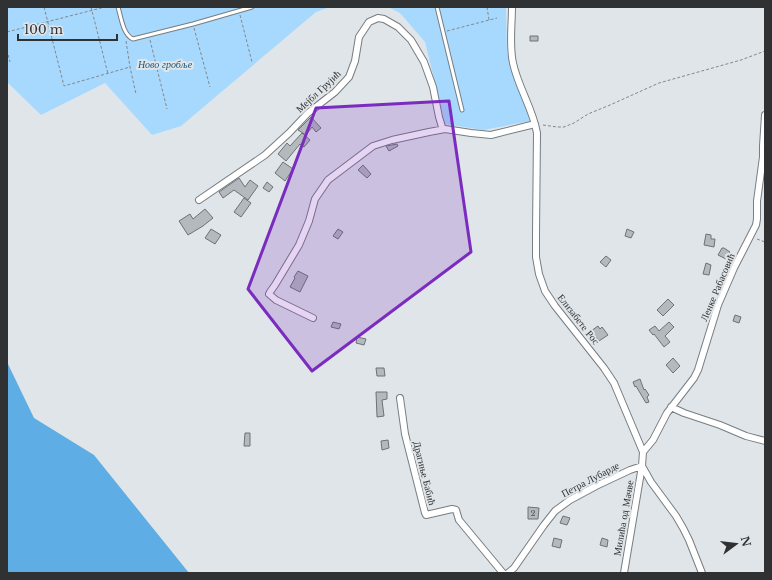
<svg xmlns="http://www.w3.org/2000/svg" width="772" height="580" font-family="'Libre Baskerville',serif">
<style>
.green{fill:#a7d9fe}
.forest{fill:#5eade5}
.building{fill:#b3b9bd;stroke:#6d7276}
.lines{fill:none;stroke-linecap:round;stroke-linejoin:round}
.service-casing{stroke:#777d81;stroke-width:5}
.minor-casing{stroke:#777d81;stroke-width:8}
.path{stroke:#84878a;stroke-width:1;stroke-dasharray:3 2;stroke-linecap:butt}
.service{stroke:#fff;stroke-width:3}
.minor{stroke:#fff;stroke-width:6}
.marked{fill:#7b2cbf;fill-opacity:0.2;stroke:#7b2cbf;stroke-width:3;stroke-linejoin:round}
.labels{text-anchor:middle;stroke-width:4;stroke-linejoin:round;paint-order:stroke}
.number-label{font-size:8px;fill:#505356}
.park-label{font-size:10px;font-style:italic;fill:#1a557a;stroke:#dfe5e9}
.street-label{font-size:10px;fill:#2f3133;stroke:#dfe5e9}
</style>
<rect width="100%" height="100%" fill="#dfe5e9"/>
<path class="green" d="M 7,7 L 330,7 L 316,12 L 181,126 L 152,135 L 105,83 L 41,115 L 7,82 Z
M 388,7 L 506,7 L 507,53 L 516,84 L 531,121 L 483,130 L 445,124 L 425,42 L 400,13 Z"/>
<path class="forest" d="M 7,362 L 34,418 L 94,455 L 189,573 L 7,573 Z"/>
<path class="building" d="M 530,36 L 538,36 L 538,41 L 530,41 Z
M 333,77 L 337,81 L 329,89 L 325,85 Z
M 311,117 L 321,128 L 316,132 L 312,127 L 306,135 L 298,130 Z
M 302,133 L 310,140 L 304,147 L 300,144 L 286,161 L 278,154 L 287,143 L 290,146 Z
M 397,144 L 398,146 L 389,151 L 386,146 Z
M 283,162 L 293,169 L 285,181 L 275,173 Z
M 363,165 L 371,174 L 367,178 L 358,170 Z
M 239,178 L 245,187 L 250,180 L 258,186 L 248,200 L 234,190 L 223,198 L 219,192 Z
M 267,182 L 273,187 L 269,192 L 263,188 Z
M 244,198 L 251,203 L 241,217 L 234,212 Z
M 205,209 L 213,218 L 203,226 L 188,235 L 179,221 L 190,214 L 193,219 Z
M 211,229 L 221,235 L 215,244 L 205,238 Z
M 338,229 L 343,232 L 338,239 L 333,236 Z
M 627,229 L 634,232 L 631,238 L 625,236 Z
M 706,234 L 711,235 L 711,239 L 715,239 L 714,247 L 704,245 Z
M 722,248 L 724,248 L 730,252 L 726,259 L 718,255 Z
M 606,256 L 611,260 L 606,267 L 600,262 Z
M 706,263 L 711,265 L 709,275 L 703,274 Z
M 298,271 L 308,276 L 300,292 L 290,287 L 295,278 L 294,277 Z
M 668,299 L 674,305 L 663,316 L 657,310 Z
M 735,315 L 741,317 L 739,323 L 733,321 Z
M 333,322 L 341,324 L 339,329 L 331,327 Z
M 669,322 L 674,327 L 665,336 L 670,342 L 664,347 L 654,334 L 653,335 L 649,330 L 655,326 L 659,331 Z
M 598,326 L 600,329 L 602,327 L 608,335 L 599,341 L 591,331 Z
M 357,337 L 366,339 L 364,345 L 356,343 Z
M 673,358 L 680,366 L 673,373 L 666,365 Z
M 376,368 L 384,368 L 385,376 L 377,376 Z
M 640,379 L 644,390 L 645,389 L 649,395 L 647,397 L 649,402 L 646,403 L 636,386 L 635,387 L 633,382 Z
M 376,392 L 387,392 L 387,399 L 382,400 L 384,416 L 377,417 Z
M 245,433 L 250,433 L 250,446 L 244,446 Z
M 388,440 L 389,448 L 382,450 L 381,441 Z
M 528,507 L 539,508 L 538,519 L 528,519 Z
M 563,516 L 570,518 L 567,525 L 560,523 Z
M 554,538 L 562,540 L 560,548 L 552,546 Z
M 602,538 L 608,540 L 607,547 L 600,545 Z"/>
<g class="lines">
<g class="service-casing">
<path id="service" d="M 118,7 C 121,17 123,35 133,39 L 193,24 L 252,7
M 437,7 L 462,110"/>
</g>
<g class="minor-casing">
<path id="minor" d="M 512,7 C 512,25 509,45 513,63 C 518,87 533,109 537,133 L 536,233 L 536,257 L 539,274 L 545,291 L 555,306 L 604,368 L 614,383 L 643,452 L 642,466 L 651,482 L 676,516 L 683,528 L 689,540 L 702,573
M 199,200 L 265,155 L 289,133 L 308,113 L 335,92 L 349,77 L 355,61 L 359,37 L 369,22 L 378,18 L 384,19 L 398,27 L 411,40 L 424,62 L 433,87 L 439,117 L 442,127 L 445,129 L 471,133 L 491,135 L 535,124
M 313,318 L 276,300 L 269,294 L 270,292 L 275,285 L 299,245 L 309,221 L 315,199 L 328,180 L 373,146 L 392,140 L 429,132 L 445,129
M 400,398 L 405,434 L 425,513 L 426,515 L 452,509 L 456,510 L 459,520 L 503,573
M 671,407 L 684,413 L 720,425 L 746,436 L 765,441
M 643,452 L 653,440 L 667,413 L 694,378 L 698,370 L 718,305 L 734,268 L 756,225 L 757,219 L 757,201 L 763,157 L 763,146 L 765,115
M 508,573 L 514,568 L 544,525 L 555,511 L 570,500 L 596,486 L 630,470 L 642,466 L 624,573"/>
</g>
<path class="path" d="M 44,7 L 64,86 L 130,67
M 91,7 L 108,74
M 487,7 L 489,20
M 240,15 L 252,62
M 194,28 L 210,87
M 447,31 L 497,18
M 7,32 L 105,7
M 150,40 L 167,109
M 126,41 L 130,67 L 136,94
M 7,50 L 10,62
M 543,125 L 557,127 L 564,127 L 574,123 L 588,114 L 610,105 L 659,83 L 741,60 L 765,51
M 757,239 L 765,242"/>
<use href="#service" class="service"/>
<use href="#minor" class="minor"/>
</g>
<path class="marked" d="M 449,101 L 471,252 L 312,371 L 248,289 L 316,108 Z"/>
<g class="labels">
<g class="number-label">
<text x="533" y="516">2</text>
</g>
<g class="park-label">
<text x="165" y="68">Ново гробље</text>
</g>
<g class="street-label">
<text transform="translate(318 91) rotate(-43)" y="4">Мејбл Грујић</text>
<text transform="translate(717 287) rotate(-67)" y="4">Ленке Рабасовић</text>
<text transform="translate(579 319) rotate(52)" y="4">Елизабете Рос</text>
<text transform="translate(425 473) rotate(76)" y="4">Драгиње Бабић</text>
<text transform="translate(590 479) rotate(-28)" y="4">Петра Лубарде</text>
<text transform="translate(623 518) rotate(-80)" y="4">Милића од Мачве</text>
</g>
</g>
<rect width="772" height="580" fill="none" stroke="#2f3133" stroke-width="16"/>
<g transform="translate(736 544) rotate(75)" stroke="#dfe5e9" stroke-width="3" paint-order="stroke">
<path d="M0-3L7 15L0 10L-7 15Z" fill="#2f3133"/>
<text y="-6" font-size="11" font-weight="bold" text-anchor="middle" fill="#2f3133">N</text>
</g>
<path d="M18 34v6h99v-6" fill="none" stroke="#2f3133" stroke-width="2"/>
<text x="24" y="34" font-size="12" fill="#2f3133" stroke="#dfe5e9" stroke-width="3" paint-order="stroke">100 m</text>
</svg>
